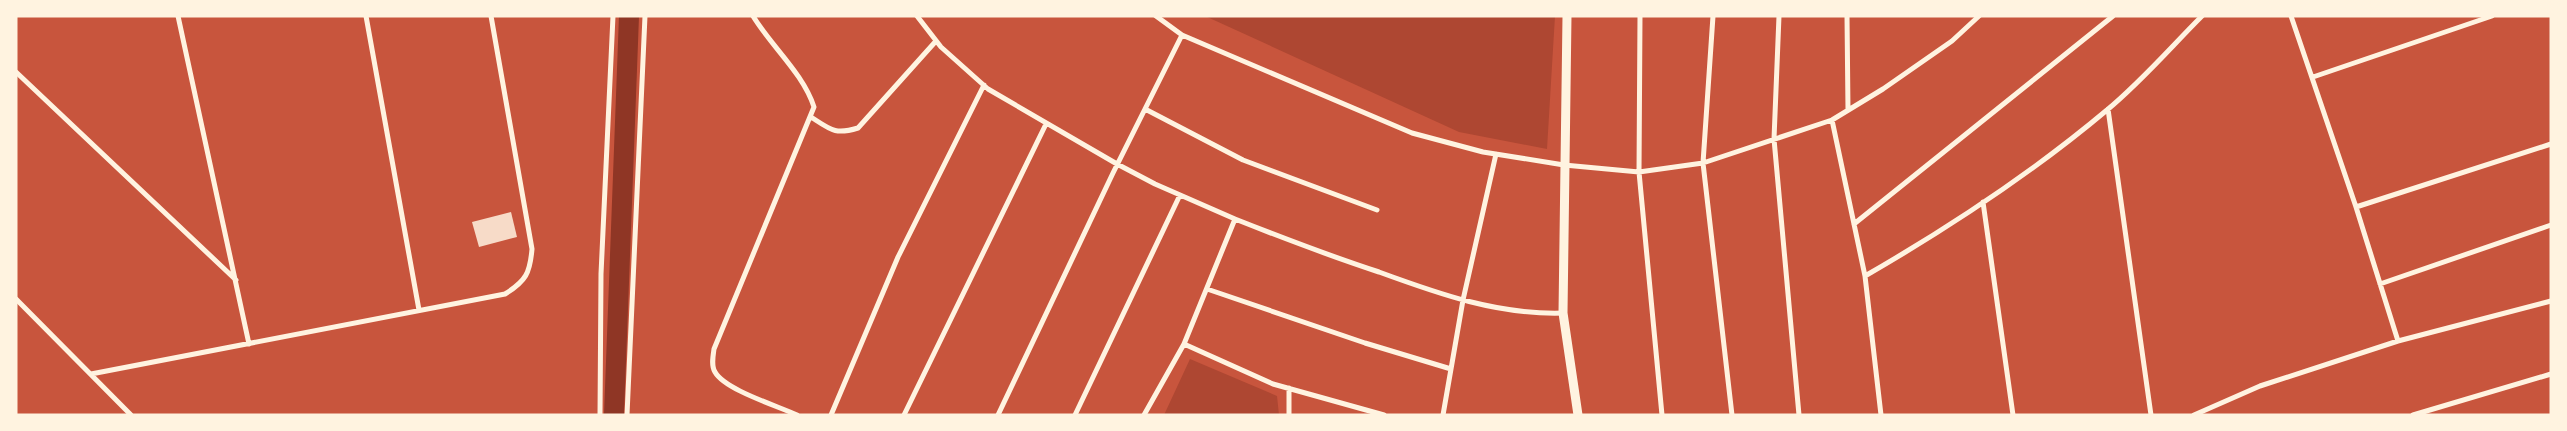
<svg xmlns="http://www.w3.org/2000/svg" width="2567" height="431" font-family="'Fira Sans Condensed',sans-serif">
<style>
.green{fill:#ae4732}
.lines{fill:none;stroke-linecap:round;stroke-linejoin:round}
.canal{stroke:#8f3625;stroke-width:20}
.building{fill:#f7dbc8}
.minor{stroke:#fff3e0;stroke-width:5}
.tertiary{stroke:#fff3e0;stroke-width:9}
</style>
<rect width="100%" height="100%" fill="#c8553d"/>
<path class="green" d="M 1205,16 L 1555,16 L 1547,149 L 1459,132 Z
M 1190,359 L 1277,396 L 1279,415 L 1164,415 Z"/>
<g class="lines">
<path class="canal" d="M 614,415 L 629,16"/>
</g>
<path class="building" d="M 511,212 L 517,237 L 479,247 L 472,222 Z"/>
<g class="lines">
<path class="minor" d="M 178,16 L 249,344
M 366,16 L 419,310
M 753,16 C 771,46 803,73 814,107 L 714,349 C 713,356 711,366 715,372 C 725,390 778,406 797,415
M 917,16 L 941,47 L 988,89 L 1117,164 L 1155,184 L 1235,219 L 1184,344 L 1273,384 L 1384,415
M 1156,16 L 1182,35 L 1412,133 L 1483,152 L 1564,165 L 1639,172 L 1703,163 L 1832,120 L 1883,89 L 1952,41 L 1979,16
M 1640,16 L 1639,172 L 1662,415
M 1713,16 L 1703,163 L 1732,415
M 1779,16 L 1774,139 L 1799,415
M 1847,16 L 1848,110
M 2291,16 L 2356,207 L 2398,341
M 16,72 L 236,280
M 2313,77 L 2492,16
M 1145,109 L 1243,160 L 1377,210
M 2108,109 L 2151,415
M 811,117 C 831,130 835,135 858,128 L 936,41
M 1832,120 L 1865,276
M 1983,202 L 2013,415
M 2356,207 L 2551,144
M 1235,219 C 1283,238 1330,256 1379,272 C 1439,294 1498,315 1563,313
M 1854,224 L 2113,16
M 2380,284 L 2551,225
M 1207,289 L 1365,343 L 1451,369
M 16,299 L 131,415
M 91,374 L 505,294 C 526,281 530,273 532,249 L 491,16
M 1289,388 L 1289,415
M 600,415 L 601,274 L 613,16
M 627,415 L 645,16
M 831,415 L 898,257 L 984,85
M 904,415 L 1046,124
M 998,415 L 1113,173 L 1182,35
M 1075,415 L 1180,195
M 1144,415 L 1184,344
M 1443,415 L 1463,300 L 1496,154
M 1881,415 L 1865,276 C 1950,227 2032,173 2107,110 C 2141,82 2171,47 2202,16
M 2194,415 L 2260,386 L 2398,341 L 2551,301
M 2413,415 L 2551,374"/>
<path class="tertiary" d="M 1567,16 L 1563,313 L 1578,415"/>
</g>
<rect width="2567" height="431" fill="none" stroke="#fff3e0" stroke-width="35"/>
</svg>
